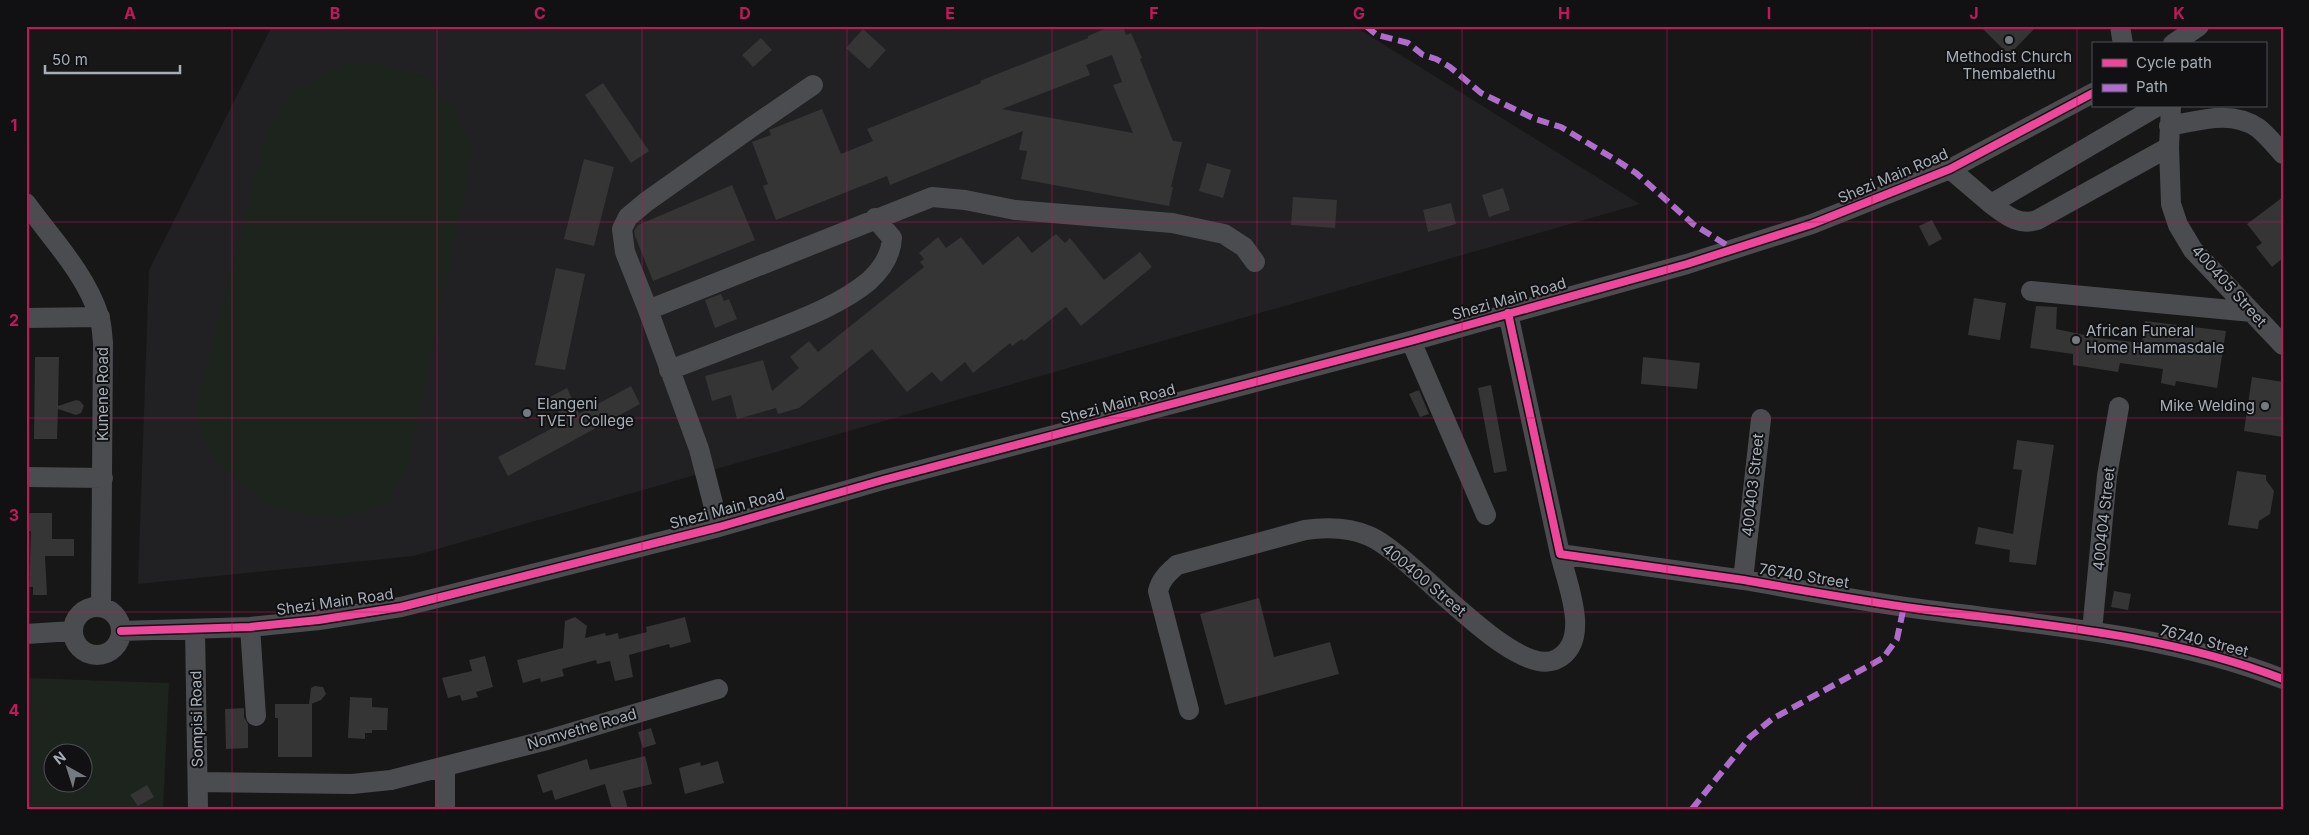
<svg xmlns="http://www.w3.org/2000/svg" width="2309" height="835" font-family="Inter,sans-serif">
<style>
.built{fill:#212123}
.green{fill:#1d241d;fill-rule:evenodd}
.building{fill:#353536;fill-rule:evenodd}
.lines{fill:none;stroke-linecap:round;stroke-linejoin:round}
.minor{stroke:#4b4c50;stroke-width:20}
.quiet{stroke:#b06ccc;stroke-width:6;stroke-dasharray:12 6;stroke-linecap:butt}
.cycleway-casing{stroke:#111113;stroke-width:11}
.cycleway{stroke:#ed469a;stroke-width:8}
.grid{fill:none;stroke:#c2185b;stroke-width:1;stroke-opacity:0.55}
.poi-dot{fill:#757980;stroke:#111113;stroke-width:2}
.labels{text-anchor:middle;stroke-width:4;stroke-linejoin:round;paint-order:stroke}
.poi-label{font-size:15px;fill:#a7aeb8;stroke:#111113;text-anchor:start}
.street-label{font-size:15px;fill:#a7aeb8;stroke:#111113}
.neatline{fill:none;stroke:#c2185b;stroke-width:2}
.grid-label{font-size:16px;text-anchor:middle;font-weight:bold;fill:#c2185b}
</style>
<rect width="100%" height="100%" fill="#171717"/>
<path class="built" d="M 272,26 L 1354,26 L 1640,204 L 413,556 L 138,584 L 149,270 Z"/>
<path class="green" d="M 344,64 L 380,64 L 426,78 L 453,110 L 473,149 L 408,465 L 386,504 L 338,519 L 275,509 L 213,460 L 195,413 L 268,126 L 297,88 Z
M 26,678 L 169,683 L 163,809 L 26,809 ZM 52,752 L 82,752 L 82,782 L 52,782 Z"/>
<path class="building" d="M 1111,26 L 1123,26 L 1126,35 L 1131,33 L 1142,58 L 1140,59 L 1173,141 L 1182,142 L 1171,187 L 1173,187 L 1169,206 L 1021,179 L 1027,151 L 1019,150 L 1023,131 L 890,185 L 887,176 L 776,220 L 763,186 L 768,184 L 752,142 L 771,135 L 769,130 L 822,109 L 841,154 L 873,141 L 867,129 L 981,83 L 980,81 L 1088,38 L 1088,36 ZM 1112,55 L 1122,82 L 1113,85 L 1133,133 L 1002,109 L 1090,75 L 1086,65 Z
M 1980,26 L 2037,26 L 2009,55 Z
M 863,29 L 886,50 L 869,69 L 846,48 Z
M 761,38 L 772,50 L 753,67 L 742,55 Z
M 603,83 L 649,151 L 631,163 L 585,95 Z
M 584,159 L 614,167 L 594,246 L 564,239 Z
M 1207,163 L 1231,170 L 1223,198 L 1199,191 Z
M 732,185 L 755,240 L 653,281 L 635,236 L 634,231 L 638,225 Z
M 1503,188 L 1510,210 L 1489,217 L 1482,195 Z
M 1293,197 L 1337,200 L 1335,228 L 1291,225 Z
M 2283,197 L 2283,258 L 2272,267 L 2256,247 L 2262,243 L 2247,224 Z
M 1451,203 L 1456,224 L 1428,232 L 1423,210 Z
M 1932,220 L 1942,239 L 1929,246 L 1919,226 Z
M 1056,234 L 1065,243 L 1070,238 L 1104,280 L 1140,252 L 1152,267 L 1081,326 L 1066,307 L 1024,341 L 1022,339 L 1012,346 L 1010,343 L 973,373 L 965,362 L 941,382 L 932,372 L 907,392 L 872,349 L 799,408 L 778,414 L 776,408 L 737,419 L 731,395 L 712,401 L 705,376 L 763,360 L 772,391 L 799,368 L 790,357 L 809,341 L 818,352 L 924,267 L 920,262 L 924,259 L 919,253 L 938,237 L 946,248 L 961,237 L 983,265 L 1018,236 L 1032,253 Z
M 556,268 L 585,274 L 565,370 L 535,365 Z
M 721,294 L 724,301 L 729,299 L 737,319 L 715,328 L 705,300 Z
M 1974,298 L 2006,303 L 2000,340 L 1968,335 Z
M 2036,306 L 2057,307 L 2056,329 L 2099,338 L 2142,343 L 2145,321 L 2226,331 L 2217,388 L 2176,381 L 2175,386 L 2161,383 L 2163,369 L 2120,363 L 2118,372 L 2073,365 L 2073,354 L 2030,348 Z
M 35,357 L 59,357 L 58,406 L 76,400 L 80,401 L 84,406 L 81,413 L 76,415 L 58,409 L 57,439 L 34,439 Z
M 1643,357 L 1700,363 L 1697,389 L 1641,384 Z
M 2252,377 L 2283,382 L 2283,437 L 2244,431 Z
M 1491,385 L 1507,471 L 1494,473 L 1478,388 Z
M 631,386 L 640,404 L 508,476 L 498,457 L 564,422 L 550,397 L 567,388 L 579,414 Z
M 1419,390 L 1429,414 L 1420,417 L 1409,394 Z
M 2017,440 L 2054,445 L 2036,565 L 2009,562 L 2010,550 L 1975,544 L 1978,527 L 2013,534 L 2022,470 L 2013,469 Z
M 2237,471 L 2266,475 L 2266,480 L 2274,491 L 2270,514 L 2259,521 L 2258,529 L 2228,525 Z
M 28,513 L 52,513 L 52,539 L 74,539 L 74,556 L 45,556 L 47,595 L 33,595 L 33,587 L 29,587 L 31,531 L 28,531 Z
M 2114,591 L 2131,594 L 2128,610 L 2111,607 Z
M 1259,598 L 1274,657 L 1330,642 L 1339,674 L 1225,705 L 1200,614 Z
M 575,617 L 587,626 L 585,638 L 605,633 L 606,636 L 618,633 L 619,639 L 647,632 L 646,627 L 685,617 L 691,642 L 670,648 L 669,644 L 629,655 L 633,677 L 615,681 L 610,661 L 597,664 L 596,660 L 562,669 L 564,676 L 541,682 L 540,678 L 523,683 L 517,660 L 563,648 L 565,621 Z
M 485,656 L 493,687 L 476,692 L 478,697 L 462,701 L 460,695 L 448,698 L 442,678 L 472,671 L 469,660 Z
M 315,686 L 323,687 L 326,694 L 321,700 L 311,704 L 312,704 L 312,757 L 278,757 L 278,718 L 275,718 L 275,704 L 309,704 L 311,688 Z
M 350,697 L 372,698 L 372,707 L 388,708 L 387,730 L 372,730 L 372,733 L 365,733 L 365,739 L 348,738 Z
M 244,708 L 244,717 L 248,724 L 248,748 L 226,749 L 225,709 Z
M 651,728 L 656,744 L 643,748 L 638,732 Z
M 645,756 L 652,784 L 623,791 L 628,809 L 612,809 L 605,784 L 555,800 L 552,790 L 543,793 L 537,775 L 587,759 L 590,770 Z
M 718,761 L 724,783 L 685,794 L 679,768 L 700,762 L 701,766 Z
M 147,785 L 154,797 L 138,806 L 130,795 Z"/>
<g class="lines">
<path class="minor" d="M 2120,26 L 2123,44
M 2173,44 L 2199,26
M 2171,106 L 2169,147 L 2171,204 L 2178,225 L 2193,250 L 2283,345
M 2169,126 C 2198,121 2231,109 2258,128 C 2267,135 2275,145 2283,154
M 1950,169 L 1991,204 L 2158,106
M 26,203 C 51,238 86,274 99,316 C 102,324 102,334 103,343 L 101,607
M 1991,204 C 2006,215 2018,226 2037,220 L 2169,147
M 2031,291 L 2252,312
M 648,310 L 625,252 L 622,229 L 628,217 L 646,202 L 749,129 L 813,85
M 1508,313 L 1560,554 C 1621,563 1683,571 1744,580 C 1802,590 1861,601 1920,609 C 2042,625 2167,634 2283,679
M 26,318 L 100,317
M 1411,341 L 1486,515
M 669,370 C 702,358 734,345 766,333 C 801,319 840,305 869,281 C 882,269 891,256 892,238 L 875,218
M 26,477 L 103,478
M 719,527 L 699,449 L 648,310 L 932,197 L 965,200 L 1015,210 L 1172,223 L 1224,234 L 1244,247 L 1255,262
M 1743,580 L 1761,419
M73 631a24 24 0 1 1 48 0a24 24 0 1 1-48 0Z
M 250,627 L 256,716
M 195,629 L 198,809
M 121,631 L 250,627 L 319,620 L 401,607 L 719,527 L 883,480 L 1411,341 L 1687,264 L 1812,224 L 1950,169 L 2093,93
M 2092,631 L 2107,476 L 2119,407
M 26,634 L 73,631
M 1189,710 L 1158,591 C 1161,579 1168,573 1177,565 L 1305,530 C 1327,527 1348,527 1369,536 C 1411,553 1514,682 1557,659 C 1592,641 1567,584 1560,554
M 198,782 L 352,784 L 391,780 L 547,740 L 718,689
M 445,809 L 445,767"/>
<path class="quiet" d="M 1366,26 L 1377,35 L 1408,43 L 1423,55 L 1436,59 L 1450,67 L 1481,93 L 1535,119 L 1561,127 L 1616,160 L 1636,173 L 1693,224 L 1733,249
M 1692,809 L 1750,737 L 1772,719 L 1883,658 L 1897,639 L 1904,606"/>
<g class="cycleway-casing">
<path id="cycleway" d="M 1508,313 L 1560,554 C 1621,563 1683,571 1744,580 C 1802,590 1861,601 1920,609 C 2042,625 2167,634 2283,679
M 121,631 L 250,627 L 319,620 L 401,607 L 719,527 L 883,480 L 1411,341 L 1687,264 L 1812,224 L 1950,169 L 2093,93"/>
</g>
<use href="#cycleway" class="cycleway"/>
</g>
<path class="grid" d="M 232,26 L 232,809M 437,26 L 437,809M 642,26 L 642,809M 847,26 L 847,809M 1052,26 L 1052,809M 1257,26 L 1257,809M 1462,26 L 1462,809M 1667,26 L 1667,809M 1872,26 L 1872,809M 2077,26 L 2077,809M 26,222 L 2283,222M 26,418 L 2283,418M 26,612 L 2283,612"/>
<g class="poi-dot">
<circle cx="2009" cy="40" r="5"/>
<circle cx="2076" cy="340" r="5"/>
<circle cx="2265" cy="406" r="5"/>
<circle cx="527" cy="413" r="5"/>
</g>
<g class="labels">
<g class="poi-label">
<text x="2009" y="62" text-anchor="middle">Methodist Church<tspan x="2009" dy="17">Thembalethu</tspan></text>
<text x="2086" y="336">African Funeral<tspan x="2086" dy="17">Home Hammasdale</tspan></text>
<text x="537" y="409">Elangeni<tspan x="537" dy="17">TVET College</tspan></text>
<text x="2255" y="411" text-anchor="end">Mike Welding</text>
</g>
<g class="street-label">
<text transform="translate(1893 176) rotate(-23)" y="5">Shezi Main Road</text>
<text transform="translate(2229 286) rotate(48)" y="5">400405 Street</text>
<text transform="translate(1509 299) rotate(-16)" y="5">Shezi Main Road</text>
<text transform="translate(103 394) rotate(-90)" y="5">Kunene Road</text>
<text transform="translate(1118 404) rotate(-15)" y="5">Shezi Main Road</text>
<text transform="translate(1753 485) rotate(-84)" y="5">400403 Street</text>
<text transform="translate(727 509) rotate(-15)" y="5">Shezi Main Road</text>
<text transform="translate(2104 519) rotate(-84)" y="5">400404 Street</text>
<text transform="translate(1804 576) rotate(9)" y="5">76740 Street</text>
<text transform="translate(1424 580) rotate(40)" y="5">400400 Street</text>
<text transform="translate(335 602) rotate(-8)" y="5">Shezi Main Road</text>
<text transform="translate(2204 641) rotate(14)" y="5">76740 Street</text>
<text transform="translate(197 719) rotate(-91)" y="5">Sompisi Road</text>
<text transform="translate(582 729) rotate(-16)" y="5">Nomvethe Road</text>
</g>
</g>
<rect width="2309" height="835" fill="none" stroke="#111113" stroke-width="55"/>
<rect x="2092" y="42" width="175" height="65" fill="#111113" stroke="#4d5055"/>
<rect x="2102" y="59" width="25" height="8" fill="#ed469a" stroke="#4d5055"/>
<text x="2136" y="68" font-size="15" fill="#a7aeb8">Cycle path</text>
<rect x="2102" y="84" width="25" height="8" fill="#b06ccc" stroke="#4d5055"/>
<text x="2136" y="92" font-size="15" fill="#a7aeb8">Path</text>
<g transform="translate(68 768) rotate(321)"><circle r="24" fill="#111113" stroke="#4d5055"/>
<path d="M0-4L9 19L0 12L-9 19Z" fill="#757980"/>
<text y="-8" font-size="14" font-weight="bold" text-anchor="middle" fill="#a7aeb8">N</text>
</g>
<path d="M45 65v8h135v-8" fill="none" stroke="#a7aeb8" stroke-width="2.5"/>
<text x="52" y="65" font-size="15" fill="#a7aeb8" stroke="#111113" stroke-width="4" paint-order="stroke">50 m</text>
<rect x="28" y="28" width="2254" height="780" class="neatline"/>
<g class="grid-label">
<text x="130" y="19">A</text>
<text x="335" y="19">B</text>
<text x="540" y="19">C</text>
<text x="745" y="19">D</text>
<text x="950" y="19">E</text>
<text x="1154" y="19">F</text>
<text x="1359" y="19">G</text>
<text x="1564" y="19">H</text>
<text x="1769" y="19">I</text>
<text x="1974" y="19">J</text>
<text x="2179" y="19">K</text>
<text x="14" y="131">1</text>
<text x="14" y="326">2</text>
<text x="14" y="521">3</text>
<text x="14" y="716">4</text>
</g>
</svg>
